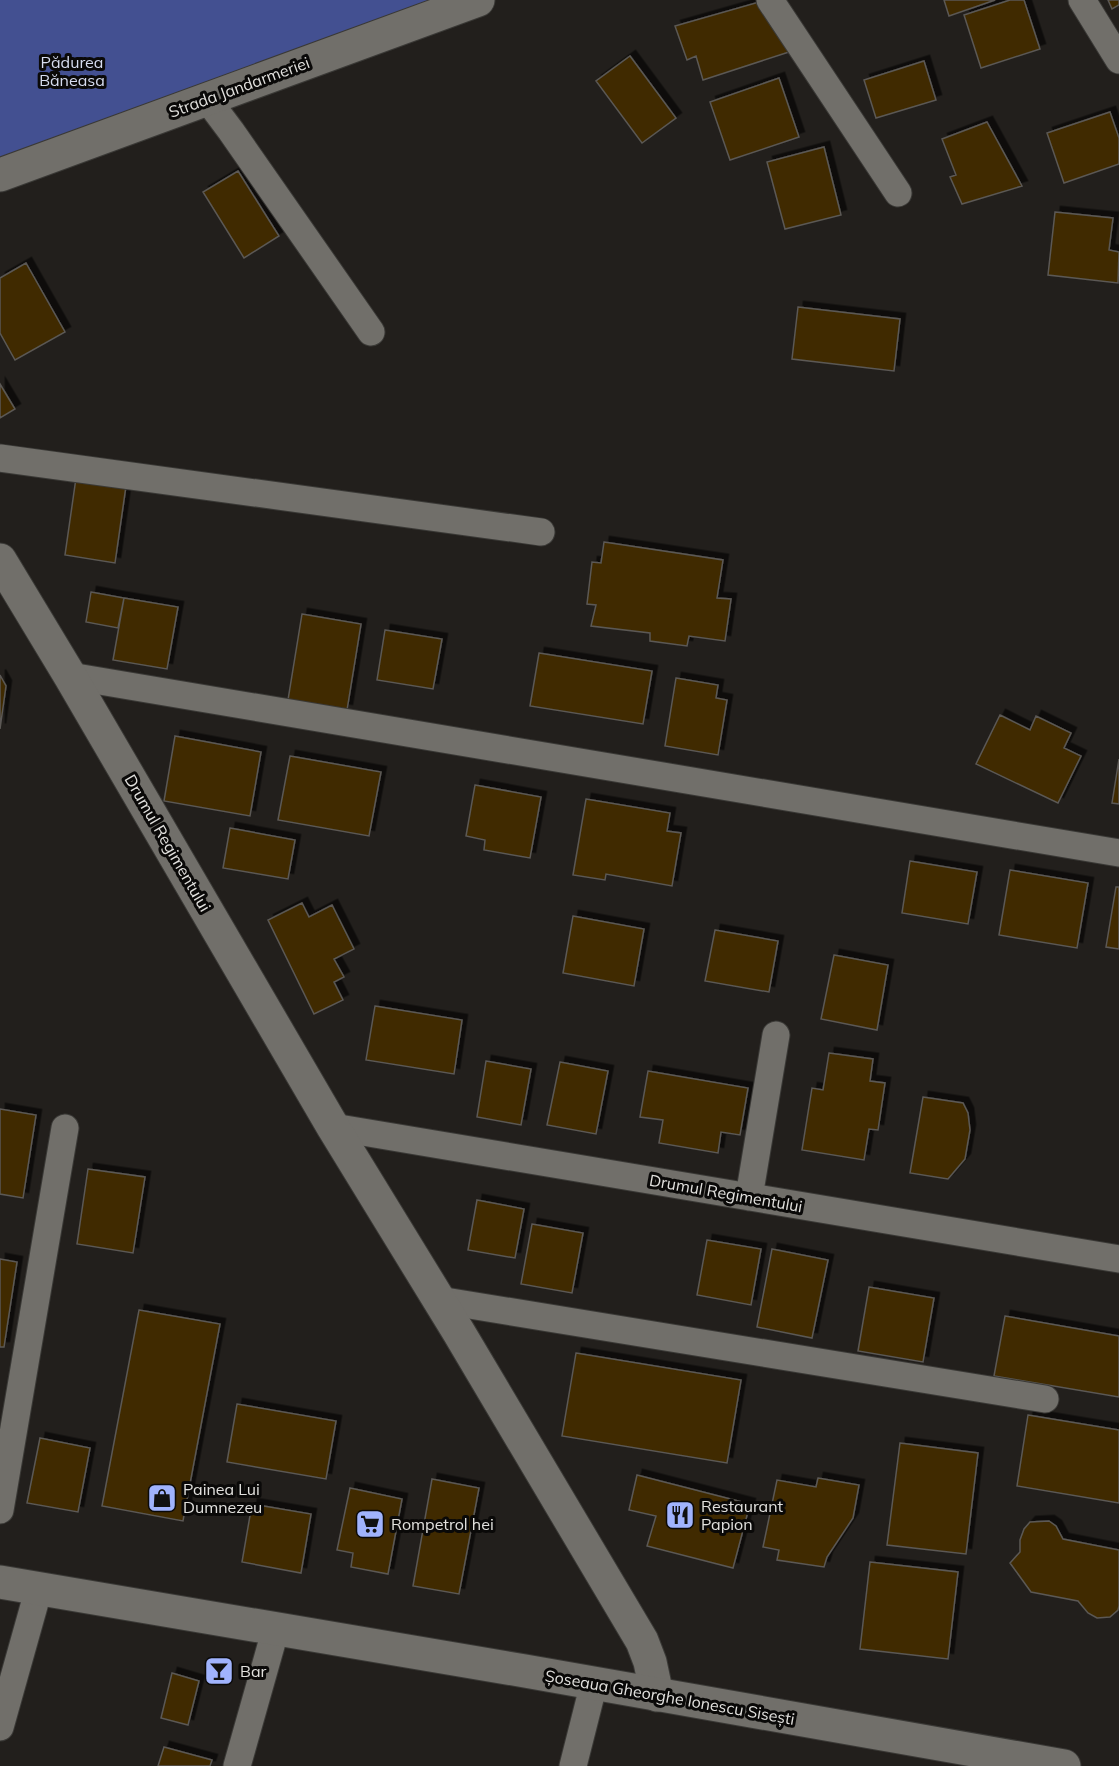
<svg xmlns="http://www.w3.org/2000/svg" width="1119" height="1766" font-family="Mulish,sans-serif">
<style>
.forest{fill:#435091}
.building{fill:#3f2b00;stroke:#5b5854;stroke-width:1.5;filter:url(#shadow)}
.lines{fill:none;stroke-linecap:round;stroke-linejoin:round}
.minor-casing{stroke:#3a3936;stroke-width:29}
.tertiary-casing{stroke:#3a3936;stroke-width:35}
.secondary-casing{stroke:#3a3936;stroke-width:35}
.minor{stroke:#716f6a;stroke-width:27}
.tertiary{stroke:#716f6a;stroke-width:33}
.secondary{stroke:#716f6a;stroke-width:33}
.labels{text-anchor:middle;stroke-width:6;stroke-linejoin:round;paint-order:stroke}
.park-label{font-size:16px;fill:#d7ddf0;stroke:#0a0908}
.street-label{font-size:16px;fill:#e2e1de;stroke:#0a0908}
.poi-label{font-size:16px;fill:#e2e1de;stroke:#0a0908;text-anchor:start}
</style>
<defs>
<filter id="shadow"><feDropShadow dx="5.5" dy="-5.5" stdDeviation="0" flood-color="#0009"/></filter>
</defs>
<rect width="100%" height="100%" fill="#221f1c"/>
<path class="forest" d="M 0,0 L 478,0 L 0,175 Z"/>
<path class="building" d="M 944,0 L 995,0 L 949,16 Z
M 1010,0 L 1024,0 L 1040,49 L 981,68 L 964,15 Z
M 1108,0 L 1119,0 L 1119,5 L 1112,9 Z
M 759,2 L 795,50 L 703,80 L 696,56 L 687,60 L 675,26 Z
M 630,56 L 676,118 L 642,143 L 596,81 Z
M 924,61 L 936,100 L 876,118 L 864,80 Z
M 779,78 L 799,137 L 730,160 L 710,102 Z
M 1110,112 L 1119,138 L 1119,164 L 1064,183 L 1047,133 Z
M 987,122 L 1022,186 L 962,204 L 950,177 L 956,175 L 942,139 Z
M 824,147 L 841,215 L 785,229 L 767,162 Z
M 238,171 L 279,236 L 244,258 L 203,192 Z
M 1055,212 L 1113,218 L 1109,250 L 1119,252 L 1118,283 L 1048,275 Z
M 26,263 L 65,332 L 15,360 L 0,333 L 0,278 Z
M 798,307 L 900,319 L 894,371 L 792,359 Z
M 0,384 L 15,409 L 0,418 Z
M 76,478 L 126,486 L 115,563 L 65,555 Z
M 604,542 L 723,560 L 717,598 L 731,599 L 725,641 L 689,636 L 687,646 L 650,641 L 650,633 L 591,626 L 596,605 L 587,604 L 592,562 L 601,563 Z
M 91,592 L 124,598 L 118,628 L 86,622 Z
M 124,598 L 178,607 L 167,669 L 113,660 Z
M 302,614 L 361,624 L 347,710 L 288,700 Z
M 385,630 L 442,639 L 433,689 L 377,680 Z
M 539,653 L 652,671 L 643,724 L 530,706 Z
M 0,675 L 6,686 L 0,729 Z
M 676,678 L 718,685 L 716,698 L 727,700 L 718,755 L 665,746 Z
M 1000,715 L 1030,730 L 1036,716 L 1071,733 L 1064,748 L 1081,756 L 1058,803 L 976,764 Z
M 175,736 L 261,752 L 250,816 L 164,801 Z
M 290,756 L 381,772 L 369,836 L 278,820 Z
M 1119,759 L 1119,804 L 1112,803 Z
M 475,785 L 541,797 L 530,858 L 484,850 L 485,840 L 466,836 Z
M 586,799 L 670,813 L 667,831 L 681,833 L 672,886 L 606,874 L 605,880 L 573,875 Z
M 230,828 L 295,840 L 288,879 L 223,868 Z
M 910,861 L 977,872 L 968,924 L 902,913 Z
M 1010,870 L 1088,883 L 1077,948 L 999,935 Z
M 1116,887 L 1119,887 L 1119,949 L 1106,947 Z
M 302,903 L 309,917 L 332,905 L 354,949 L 334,959 L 344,977 L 334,982 L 343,1000 L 314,1014 L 268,920 Z
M 573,916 L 644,929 L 634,986 L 563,973 Z
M 715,930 L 778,941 L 769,992 L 705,981 Z
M 834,955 L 888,965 L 877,1030 L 821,1019 Z
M 375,1006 L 462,1020 L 454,1074 L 366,1060 Z
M 829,1053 L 873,1059 L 870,1081 L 885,1083 L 878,1130 L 869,1129 L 864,1160 L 802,1150 L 812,1088 L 823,1090 Z
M 486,1061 L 531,1069 L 521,1125 L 477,1117 Z
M 560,1062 L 608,1071 L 596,1134 L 547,1125 Z
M 648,1071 L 748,1088 L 740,1135 L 721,1132 L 718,1153 L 659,1143 L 663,1120 L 640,1117 Z
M 923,1097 L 963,1103 L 968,1113 L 970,1130 L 965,1159 L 948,1179 L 910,1173 Z
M 0,1109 L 36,1115 L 23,1198 L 0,1194 Z
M 88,1169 L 145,1177 L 133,1253 L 77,1244 Z
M 477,1200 L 524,1209 L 515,1258 L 468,1250 Z
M 532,1224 L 583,1233 L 572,1293 L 521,1284 Z
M 707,1240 L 761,1249 L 751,1305 L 697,1295 Z
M 772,1249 L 828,1260 L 812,1338 L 757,1327 Z
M 0,1259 L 17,1262 L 4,1347 L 0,1347 Z
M 869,1287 L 934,1298 L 923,1362 L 858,1351 Z
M 139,1310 L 220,1324 L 183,1521 L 102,1506 Z
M 1005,1316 L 1119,1336 L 1119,1397 L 994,1376 Z
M 576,1353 L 741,1380 L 727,1463 L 562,1436 Z
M 237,1404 L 336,1421 L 326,1479 L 227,1462 Z
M 1028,1415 L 1119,1430 L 1119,1503 L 1017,1486 Z
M 40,1438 L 90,1448 L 78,1512 L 27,1503 Z
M 900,1443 L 978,1453 L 966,1554 L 887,1545 Z
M 637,1475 L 750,1504 L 733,1568 L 647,1546 L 656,1516 L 629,1510 Z
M 818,1478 L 859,1485 L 853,1518 L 827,1557 L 824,1567 L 777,1560 L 779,1550 L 763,1547 L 777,1480 L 816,1487 Z
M 432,1479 L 479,1488 L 459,1594 L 413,1586 Z
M 350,1488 L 402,1499 L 388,1574 L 351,1567 L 353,1553 L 337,1550 Z
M 252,1504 L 311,1514 L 301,1573 L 242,1562 Z
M 1049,1521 L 1056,1526 L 1063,1539 L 1119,1550 L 1119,1606 L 1118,1610 L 1110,1617 L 1097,1618 L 1088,1613 L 1078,1601 L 1031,1592 L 1010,1563 L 1020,1552 L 1020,1540 L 1024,1529 L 1030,1522 Z
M 870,1562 L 958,1572 L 948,1659 L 860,1649 Z
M 172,1673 L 199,1681 L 188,1725 L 161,1718 Z
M 164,1747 L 212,1760 L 210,1766 L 158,1766 Z"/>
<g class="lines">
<g class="minor-casing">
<path id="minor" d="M 770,0 L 898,193
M 1082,0 L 1119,60
M 207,99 L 231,131 L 371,332
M 0,458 L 541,532
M 70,676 L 1119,853
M 333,1127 L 1119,1259
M 749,1197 L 776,1035
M 439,1300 L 1045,1399
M 0,1510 L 65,1128
M 0,1727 L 39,1588
M 237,1766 L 276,1628
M 573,1766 L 594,1683"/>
</g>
<g class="tertiary-casing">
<path id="tertiary" d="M 0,175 L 478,0
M 0,560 L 70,676 L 333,1127 L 458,1331 L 642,1641 L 650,1662 L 657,1695"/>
</g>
<g class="secondary-casing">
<path id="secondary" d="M 0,1582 L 525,1671 L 1064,1766"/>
</g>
<use href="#minor" class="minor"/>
<use href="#tertiary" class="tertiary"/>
<use href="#secondary" class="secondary"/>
</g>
<defs>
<g id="shop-square" transform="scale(1.5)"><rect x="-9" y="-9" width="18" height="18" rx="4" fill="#a0b3fd" stroke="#0a0908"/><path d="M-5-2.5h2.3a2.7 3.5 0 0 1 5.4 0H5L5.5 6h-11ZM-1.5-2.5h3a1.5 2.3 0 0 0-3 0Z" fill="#111"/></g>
<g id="restaurant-square" transform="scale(1.5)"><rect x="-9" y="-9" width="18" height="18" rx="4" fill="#a0b3fd" stroke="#0a0908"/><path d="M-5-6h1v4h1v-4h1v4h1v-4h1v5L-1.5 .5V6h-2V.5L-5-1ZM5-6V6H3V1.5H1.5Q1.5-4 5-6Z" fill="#111"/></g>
<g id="supermarket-square" transform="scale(1.5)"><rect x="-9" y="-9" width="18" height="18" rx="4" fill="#a0b3fd" stroke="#0a0908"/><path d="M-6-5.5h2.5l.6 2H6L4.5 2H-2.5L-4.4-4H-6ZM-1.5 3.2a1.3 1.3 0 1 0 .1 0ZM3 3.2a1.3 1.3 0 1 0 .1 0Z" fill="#111"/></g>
<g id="bar-square" transform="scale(1.5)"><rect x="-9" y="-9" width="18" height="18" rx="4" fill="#a0b3fd" stroke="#0a0908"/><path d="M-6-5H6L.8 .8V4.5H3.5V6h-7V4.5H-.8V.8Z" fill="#111"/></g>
</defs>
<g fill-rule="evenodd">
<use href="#shop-square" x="162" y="1498"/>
<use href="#restaurant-square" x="680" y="1515"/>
<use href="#supermarket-square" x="370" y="1524"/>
<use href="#bar-square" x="219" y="1671"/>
</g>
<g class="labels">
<g class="park-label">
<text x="72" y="68">Pădurea<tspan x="72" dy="18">Băneasa</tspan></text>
</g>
<g class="street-label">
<text transform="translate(239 87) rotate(-20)" y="6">Strada Jandarmeriei</text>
<text transform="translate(168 843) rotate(60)" y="6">Drumul Regimentului</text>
<text transform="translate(726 1193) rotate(10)" y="6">Drumul Regimentului</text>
<text transform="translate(670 1697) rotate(10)" y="6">Șoseaua Gheorghe Ionescu Sisești</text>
</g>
<g class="poi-label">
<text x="183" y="1495">Painea Lui<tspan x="183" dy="18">Dumnezeu</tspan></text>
<text x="701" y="1512">Restaurant<tspan x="701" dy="18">Papion</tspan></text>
<text x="391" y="1530">Rompetrol hei</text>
<text x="240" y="1677">Bar</text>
</g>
</g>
</svg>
